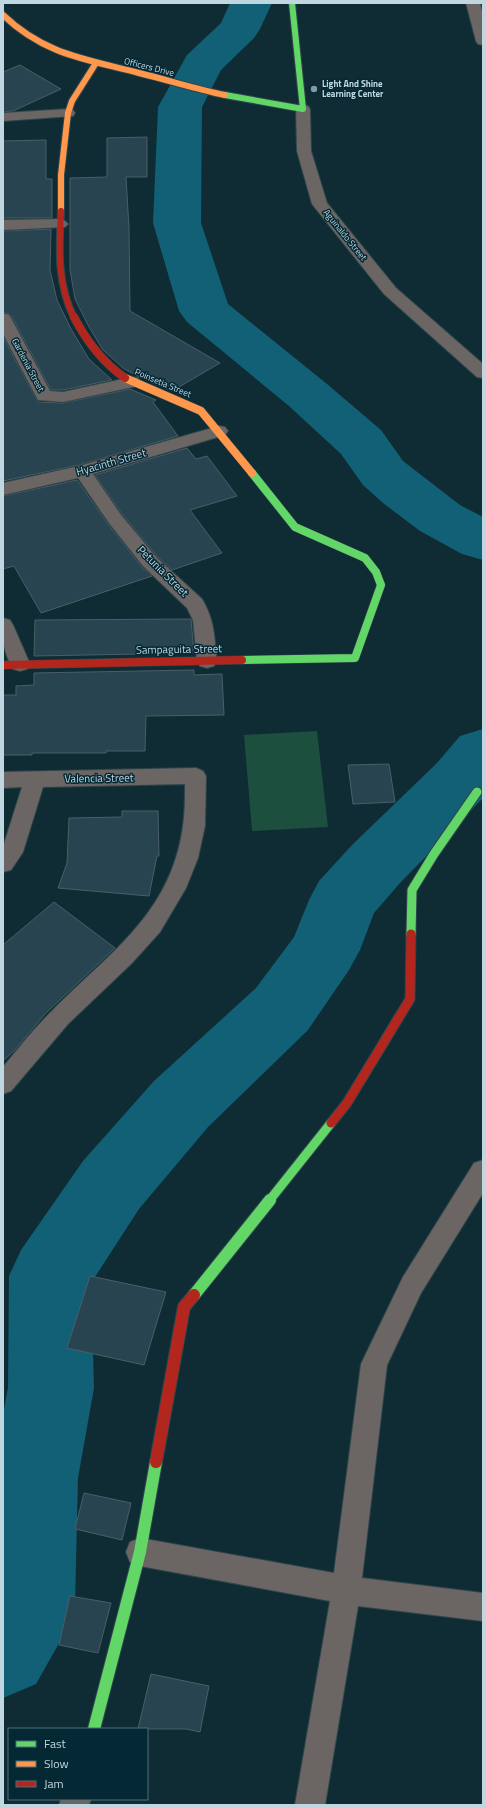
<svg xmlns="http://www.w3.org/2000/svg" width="486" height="1808" font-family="'Titillium Web',sans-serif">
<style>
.green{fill:#1c4f3e}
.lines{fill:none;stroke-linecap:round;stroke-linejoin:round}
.river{fill:#116076;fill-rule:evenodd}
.building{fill:#284451;stroke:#4a5e67}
.street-casing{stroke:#2f464c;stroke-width:2}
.fast-far3-casing{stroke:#2f464c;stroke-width:8}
.fast-far2-casing{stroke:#2f464c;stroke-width:9}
.fast-far1-casing{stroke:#2f464c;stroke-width:11}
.fast-casing{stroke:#2f464c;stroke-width:14}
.slow-far1-casing{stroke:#2f464c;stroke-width:8}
.slow-casing{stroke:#2f464c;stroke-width:9}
.jam-far3-casing{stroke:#2f464c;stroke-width:8}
.jam-far2-casing{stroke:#2f464c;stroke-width:9}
.jam-far1-casing{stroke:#2f464c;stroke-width:11}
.jam-casing{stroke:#2f464c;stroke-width:14}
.street{fill:#6b6663;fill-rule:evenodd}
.fast-far3{stroke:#63d668;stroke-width:6}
.fast-far2{stroke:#63d668;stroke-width:8}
.fast-far1{stroke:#63d668;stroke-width:9}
.fast{stroke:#63d668;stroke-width:12}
.slow-far1{stroke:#ff974d;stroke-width:6}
.slow{stroke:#ff974d;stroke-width:8}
.jam-far3{stroke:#b3261e;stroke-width:6}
.jam-far2{stroke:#b3261e;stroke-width:8}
.jam-far1{stroke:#b3261e;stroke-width:9}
.jam{stroke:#b3261e;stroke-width:12}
.poi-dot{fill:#829ba4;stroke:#042935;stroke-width:1.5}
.labels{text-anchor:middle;stroke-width:3;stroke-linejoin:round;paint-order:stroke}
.far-street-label{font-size:9px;fill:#c0d7e1;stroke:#042935}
.far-poi-label{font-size:9px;font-weight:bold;fill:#c0d7e1;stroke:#042935;text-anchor:start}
.street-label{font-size:11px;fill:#c0d7e1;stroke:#042935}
</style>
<rect width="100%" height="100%" fill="#0f2c34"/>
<path class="green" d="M 317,731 L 328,827 L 252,831 L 244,735 Z"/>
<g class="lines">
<path class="river" d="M 230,3 L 272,3 L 260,29 L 254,38 L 221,70 L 202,107 L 201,223 L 228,304 L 327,384 L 381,430 L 403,461 L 460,505 L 483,517 L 483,560 L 462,554 L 420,531 L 383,503 L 363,485 L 341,454 L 289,406 L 187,322 L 179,311 L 153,223 L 158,107 L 187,55 L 221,23 Z
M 483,729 L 483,798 L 400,883 L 374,913 L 360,950 L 349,970 L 308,1030 L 208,1127 L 139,1209 L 91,1283 L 94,1388 L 78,1478 L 75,1605 L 62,1638 L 36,1684 L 3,1698 L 3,1414 L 8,1388 L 9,1276 L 21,1250 L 83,1161 L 154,1081 L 256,988 L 294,937 L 309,900 L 319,881 L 352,845 L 437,763 L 460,736 Z"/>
</g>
<path class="building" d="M 20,65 L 61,89 L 13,111 L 3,112 L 3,72 Z
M 147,137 L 147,177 L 126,177 L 129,228 L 130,311 L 220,363 L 172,391 L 139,377 L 123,368 L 103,350 L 89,327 L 75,299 L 70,270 L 70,178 L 107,177 L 107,138 Z
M 46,140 L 46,179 L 52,179 L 52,218 L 3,218 L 3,141 Z
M 51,229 L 50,270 L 57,300 L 71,329 L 89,359 L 112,380 L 63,390 L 51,390 L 12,317 L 9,314 L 3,312 L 3,231 Z
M 3,337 L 38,402 L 63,403 L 130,389 L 156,400 L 153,402 L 178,436 L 79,465 L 3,481 Z
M 187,448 L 196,459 L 207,456 L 237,496 L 190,510 L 222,553 L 172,570 L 158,557 L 122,514 L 95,475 Z
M 77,480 L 108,524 L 142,567 L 152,576 L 41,613 L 14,566 L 3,569 L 3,496 Z
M 191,619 L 194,653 L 34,656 L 35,620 Z
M 194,670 L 194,675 L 222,674 L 224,715 L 146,716 L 145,751 L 106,751 L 106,753 L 32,753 L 32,755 L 3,755 L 3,695 L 16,695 L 16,686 L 34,685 L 34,673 Z
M 389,764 L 395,802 L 353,804 L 348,765 Z
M 122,811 L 158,811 L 159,856 L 157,856 L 149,896 L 58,888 L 67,863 L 69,818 L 122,817 Z
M 54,902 L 115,948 L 45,1014 L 15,1050 L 3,1061 L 3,945 Z
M 90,1276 L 166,1292 L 144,1365 L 67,1348 Z
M 84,1493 L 131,1503 L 122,1540 L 75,1529 Z
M 70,1596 L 111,1603 L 98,1653 L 59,1645 Z
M 151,1674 L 209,1686 L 200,1732 L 186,1729 L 138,1729 Z"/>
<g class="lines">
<g class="street-casing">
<path id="street" d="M 466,3 L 480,3 L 483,16 L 483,45 L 478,44 L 476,41 Z
M 303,105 L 308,106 L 310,109 L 311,151 L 327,203 L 396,288 L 483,364 L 483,378 L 477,377 L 384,294 L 312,204 L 297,151 L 296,109 L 298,106 Z
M 68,109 L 73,110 L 75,113 L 73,116 L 3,121 L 3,113 Z
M 60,219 L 65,221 L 68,224 L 65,227 L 3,230 L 3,220 Z
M 3,313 L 9,315 L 11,318 L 50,391 L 63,392 L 132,377 L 138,378 L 140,382 L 138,386 L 63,402 L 38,400 L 3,334 Z
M 219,426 L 225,427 L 228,431 L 225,435 L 93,474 L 121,515 L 157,558 L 202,599 C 215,621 214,636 217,661 L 214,666 L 207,668 L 200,666 L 197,661 L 193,620 L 187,608 L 143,566 L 109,523 L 78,478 L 3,495 L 3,483 L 79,466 Z
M 3,618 L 10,620 L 13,625 L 30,664 L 27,669 L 20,671 L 13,669 C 2,650 3,639 3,618 Z
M 196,768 L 203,771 L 206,776 L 205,826 L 198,858 L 186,888 L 160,932 L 132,963 L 68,1024 L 11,1091 L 3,1094 L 3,1067 C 19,1048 35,1027 53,1010 C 110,952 171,914 183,826 C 185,812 185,798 185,784 L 43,787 L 23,852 L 11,870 L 3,872 L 3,847 L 22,787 L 3,788 L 3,772 Z
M 483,1160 L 483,1193 L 421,1293 L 387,1365 L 362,1578 L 483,1593 L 483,1621 L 358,1606 L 325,1805 L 295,1805 L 330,1601 L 140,1566 L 130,1562 L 126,1552 L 130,1542 L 140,1538 L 334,1573 L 361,1364 L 403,1277 L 474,1163 Z
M 61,1799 L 91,1799 L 89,1805 L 59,1805 Z"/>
</g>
<g class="fast-far3-casing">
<path id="fast-far3" d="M 225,95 L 303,109 L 292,3"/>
</g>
<g class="fast-far2-casing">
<path id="fast-far2" d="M 242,660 L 355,658 L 381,585 L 376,572 L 365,558 L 295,527 L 252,473"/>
</g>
<g class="fast-far1-casing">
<path id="fast-far1" d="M 411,934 L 412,890 L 434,854 L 477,792
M 269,1201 L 331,1123"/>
</g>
<g class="fast-casing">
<path id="fast" d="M 194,1295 L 270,1200
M 94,1729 L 140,1552 L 156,1462"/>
</g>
<g class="slow-far1-casing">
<path id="slow-far1" d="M 3,15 C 45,55 86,59 139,73 C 168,80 196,89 225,95
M 61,211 L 61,175 L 68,113 L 72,101 L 96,63"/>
</g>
<g class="slow-casing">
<path id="slow" d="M 125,378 L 201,411 L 252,473"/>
</g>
<g class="jam-far3-casing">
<path id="jam-far3" d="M 61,211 C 59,248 57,284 74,318"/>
</g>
<g class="jam-far2-casing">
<path id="jam-far2" d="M 74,317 C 87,342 102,362 125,378
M 3,665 L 242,660"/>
</g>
<g class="jam-far1-casing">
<path id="jam-far1" d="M 331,1123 L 347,1103 L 410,999 L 411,934"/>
</g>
<g class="jam-casing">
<path id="jam" d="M 156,1462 L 184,1307 L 194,1295"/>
</g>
<use href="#street" class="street"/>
<use href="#fast-far3" class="fast-far3"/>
<use href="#fast-far2" class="fast-far2"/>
<use href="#fast-far1" class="fast-far1"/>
<use href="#fast" class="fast"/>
<use href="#slow-far1" class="slow-far1"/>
<use href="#slow" class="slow"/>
<use href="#jam-far3" class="jam-far3"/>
<use href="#jam-far2" class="jam-far2"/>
<use href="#jam-far1" class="jam-far1"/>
<use href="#jam" class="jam"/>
</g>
<circle class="poi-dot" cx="314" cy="89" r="4"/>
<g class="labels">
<g class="far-street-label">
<text transform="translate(149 67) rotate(14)" y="3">Officers Drive</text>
<text transform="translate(345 235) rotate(51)" y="3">Aguinaldo Street</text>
<text transform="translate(28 365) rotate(62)" y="3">Gardenia Street</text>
<text transform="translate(163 383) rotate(23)" y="3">Poinsetia Street</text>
</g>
<g class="far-poi-label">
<text x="322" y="87">Light And Shine<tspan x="322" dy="10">Learning Center</tspan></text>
</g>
<g class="street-label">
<text transform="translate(111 462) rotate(-16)" y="4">Hyacinth Street</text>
<text transform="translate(163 571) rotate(45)" y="4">Petunia Street</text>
<text transform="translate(179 649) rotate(-1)" y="4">Sampaguita Street</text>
<text transform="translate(99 778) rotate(-1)" y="4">Valencia Street</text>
</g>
</g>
<rect width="486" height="1808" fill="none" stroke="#c0d7e1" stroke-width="8"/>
<rect x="8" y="1728" width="140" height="72" fill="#042935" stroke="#4f6f7a"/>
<rect x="16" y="1741" width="20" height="6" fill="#63d668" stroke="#4f6f7a"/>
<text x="44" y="1748" font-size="12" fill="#c0d7e1">Fast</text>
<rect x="16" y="1761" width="20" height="6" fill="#ff974d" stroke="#4f6f7a"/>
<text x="44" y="1768" font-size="12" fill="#c0d7e1">Slow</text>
<rect x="16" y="1781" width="20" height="6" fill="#b3261e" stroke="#4f6f7a"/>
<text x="44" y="1788" font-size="12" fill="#c0d7e1">Jam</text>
</svg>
